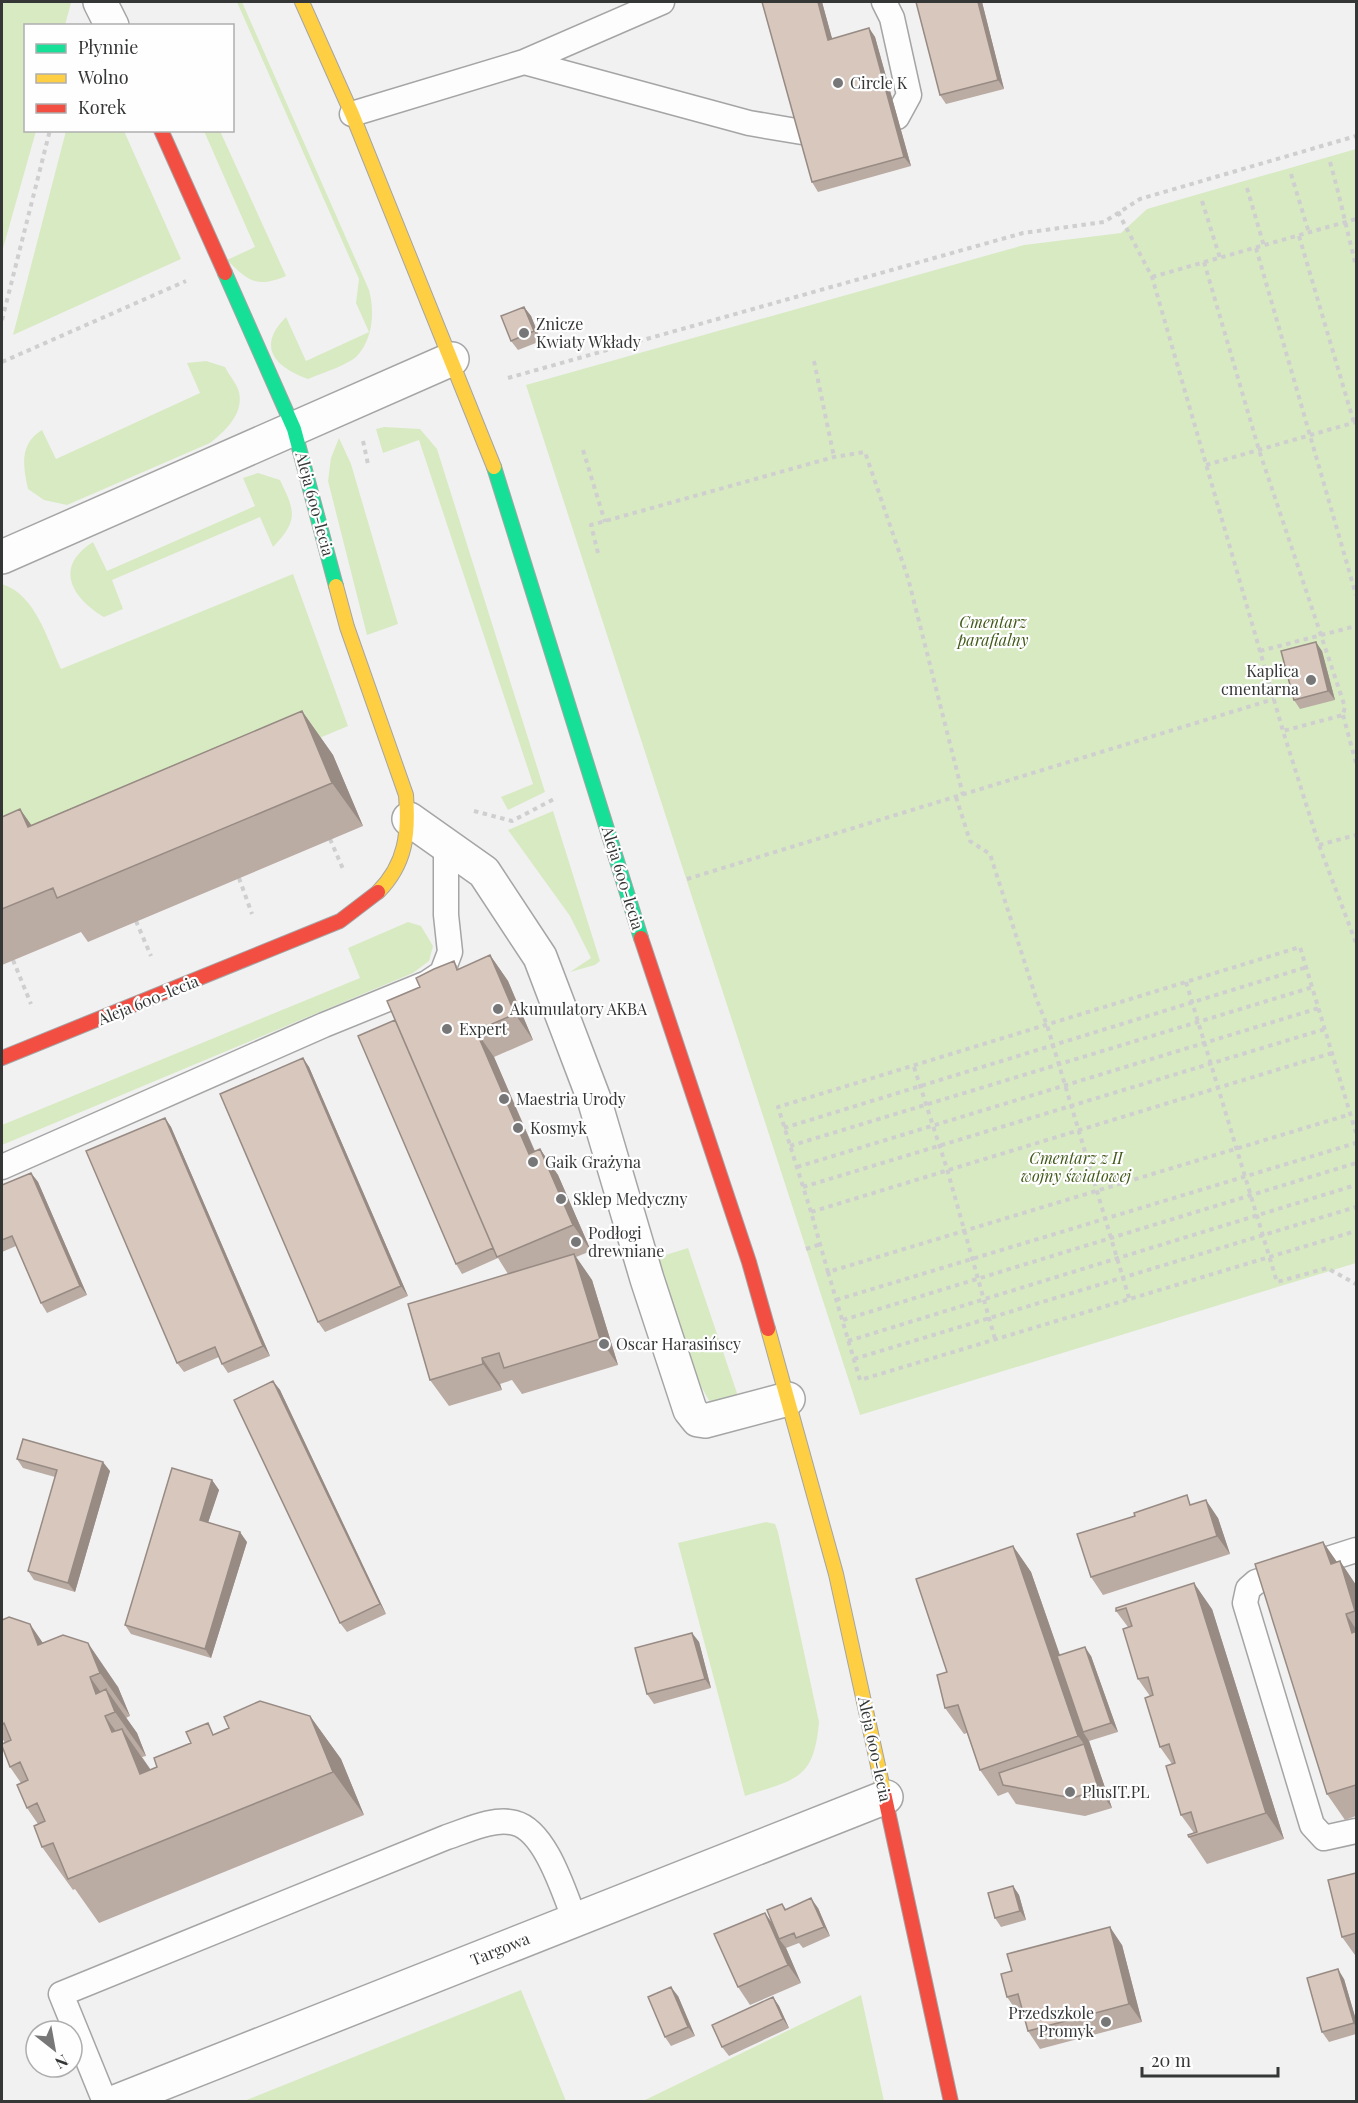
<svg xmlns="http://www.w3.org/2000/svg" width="1358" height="2103" font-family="'Playfair Display',serif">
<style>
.green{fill:#d8eac2}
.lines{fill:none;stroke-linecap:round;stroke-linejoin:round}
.lane-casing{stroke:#a5a5a6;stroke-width:27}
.street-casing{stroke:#a5a5a6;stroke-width:36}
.fast-casing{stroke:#a5a5a6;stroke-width:16}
.slow-casing{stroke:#a5a5a6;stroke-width:16}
.jam-casing{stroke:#a5a5a6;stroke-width:16}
.path{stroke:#cfcfd0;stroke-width:4;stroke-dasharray:4.5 4.5;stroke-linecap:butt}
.lane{stroke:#fdfdfd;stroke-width:24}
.street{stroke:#fdfdfd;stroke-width:33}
.fast{stroke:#16e098;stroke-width:14}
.slow{stroke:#ffcf43;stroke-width:14}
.jam{stroke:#f24e42;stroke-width:14}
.wall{fill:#baaba3}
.shaded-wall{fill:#978b84}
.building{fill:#d8c7bd;stroke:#978b84;stroke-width:1.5}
.poi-dot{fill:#777778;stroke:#fefeff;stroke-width:2}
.labels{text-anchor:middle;stroke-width:4.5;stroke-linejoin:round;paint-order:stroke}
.poi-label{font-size:16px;fill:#353636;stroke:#fefeff;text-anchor:start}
.street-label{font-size:16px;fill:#353636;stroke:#fefeff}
.park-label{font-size:16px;font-style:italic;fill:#425a19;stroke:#fefeff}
</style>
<rect width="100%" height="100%" fill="#f1f1f2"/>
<path class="green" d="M 2,2 L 71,3 L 65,25 L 26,26 L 26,130 L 36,131 L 2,252 Z
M 237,2 L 242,2 L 369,290 C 375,312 373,340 356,357 C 347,365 320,374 308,379 C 275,367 256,347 286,317 L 306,361 L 369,332 L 356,303 L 359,279 Z
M 66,131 L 124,131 L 181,259 L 13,335 Z
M 204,131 L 220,131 L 286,276 C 257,288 249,282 227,260 L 255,247 Z
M 1356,149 L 1356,1263 L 860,1415 L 526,385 L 1024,245 L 1121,233 L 1147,209 Z
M 206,361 L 225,367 C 229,375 237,384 239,392 C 244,414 225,431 210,443 L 67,505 L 44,500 L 28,489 C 23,466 19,444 42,430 L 56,459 L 200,393 L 187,363 Z
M 384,427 L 420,429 L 437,449 L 545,792 L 508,810 L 501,797 L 533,784 L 419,440 L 383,453 L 376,429 Z
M 339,438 L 351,464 L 398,624 L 367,635 L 328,481 L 331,458 Z
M 258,473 L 280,480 C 295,511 299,520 273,547 L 260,517 L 112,580 L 123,609 L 104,617 C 72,598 53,567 93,542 L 107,571 L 255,506 L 243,478 Z
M 293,574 L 348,726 L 65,845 L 2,849 L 2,584 C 36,595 47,639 61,669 Z
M 553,811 L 600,961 L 595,965 L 570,972 L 591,958 L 570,916 L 508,830 Z
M 408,922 L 421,926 L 433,946 L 429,961 L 413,973 L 2,1145 L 2,1125 L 360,978 L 348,948 Z
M 688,1248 L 741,1405 L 724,1407 L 710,1402 C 684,1359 674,1306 659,1257 Z
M 766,1522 L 775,1524 L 778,1532 L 819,1722 C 814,1781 795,1779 745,1796 L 678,1543 Z
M 521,1990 L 566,2101 L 244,2101 Z
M 861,1995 L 884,2101 L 643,2101 Z"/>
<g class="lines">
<g class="lane-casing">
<path id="lane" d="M 884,2 L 892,18 L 909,95 L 897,117
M 524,62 L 662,2
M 352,114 L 524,62 L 749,123 L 802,132
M 2,1167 L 324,1025 L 427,983 L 442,973 L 450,952 L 446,915 L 446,846
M 1356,1550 L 1256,1582 L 1248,1589 L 1245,1603 L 1312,1825 L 1324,1838 L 1356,1831
M 105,2102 L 61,1994 L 447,1837 C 466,1831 494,1817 515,1823 C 546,1831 564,1893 575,1920"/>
</g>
<g class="street-casing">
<path id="street" d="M 100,2 L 112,26
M 2,557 L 452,359
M 409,819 L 484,872 L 540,957 L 594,1099 L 647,1279 L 690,1410 L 698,1420 L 705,1421 L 788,1399
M 115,2102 L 886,1797"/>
</g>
<g class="fast-casing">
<path id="fast" d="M 225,273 L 294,429 L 336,586
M 494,467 L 641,938"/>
</g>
<g class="slow-casing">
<path id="slow" d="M 302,2 L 352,114 L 494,467
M 336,586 L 347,627 L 406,795 C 409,833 406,864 378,892
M 768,1329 L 836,1574 L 884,1793"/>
</g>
<g class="jam-casing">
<path id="jam" d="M 161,130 L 225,273
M 641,938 L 749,1262 L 768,1329
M 2,1058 L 340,921 L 378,892
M 884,1793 L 951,2102"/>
</g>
<path class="path" d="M 1330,162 C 1340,197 1347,231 1356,266
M 1291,174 L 1309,233
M 1247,188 L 1264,246
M 1202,201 L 1220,258
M 1118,212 L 1152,277 L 1283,731 L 1319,845 L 1356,943
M 1299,236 L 1354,423
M 1256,248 L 1356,595
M 1204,262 L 1259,450 L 1345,707 L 1343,715 L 1283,731
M 1152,277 L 1356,219
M 2,320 L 50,130
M 814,361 L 834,457
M 2,362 L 186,281
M 508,378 L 1023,233 L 1104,222 L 1140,199 L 1356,136
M 363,441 L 368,464
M 583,450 L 605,522
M 1206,465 L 1356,422
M 598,553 L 591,525 L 834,457 L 865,452 L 908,578 L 963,795
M 1260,651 L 1356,626
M 1343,715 L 1356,763
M 956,797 L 970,841 L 990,854 L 1036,998 L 1047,1025 L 1129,1298
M 474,811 L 512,821 L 556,798
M 330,839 L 343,869
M 1319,845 L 1356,835
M 239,878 L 252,914
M 687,879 L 1274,699
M 136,921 L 151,956
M 13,960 L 31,1004
M 1186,982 L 1277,1282 L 1327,1268 L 1356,1284
M 1332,1053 L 811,1212 L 828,1272 L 1351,1114
M 914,1067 L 947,1169 L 995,1339
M 784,1128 L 1307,967
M 790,1146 L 1313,987
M 797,1167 L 1319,1008
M 803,1187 L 1325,1029
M 811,1212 L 778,1107 L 1300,947 L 1356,1133
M 806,1249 L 821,1244
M 828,1272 L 860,1380 L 1356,1231
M 836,1300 L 1356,1143
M 843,1320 L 1356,1163
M 848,1341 L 1356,1185
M 854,1359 L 1356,1207"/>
<use href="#lane" class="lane"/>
<use href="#street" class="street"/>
<use href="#fast" class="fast"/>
<use href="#slow" class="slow"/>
<use href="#jam" class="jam"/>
</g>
<path class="wall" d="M 762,2 L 822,2 L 832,39 L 869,28 L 875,37 L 911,166 L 818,192 L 812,182 Z
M 982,2 L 1004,89 L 946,104 L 940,95 Z
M 524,307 L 531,316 L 541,341 L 518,350 L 511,341 Z
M 1322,651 L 1335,700 L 1300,709 L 1294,700 Z
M 302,711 L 333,755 L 363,826 L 88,942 L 81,932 L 2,965 L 2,817 L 20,809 L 31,825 Z
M 490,955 L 508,981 L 533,1040 L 494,1057 L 535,1151 L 540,1149 L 558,1175 L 591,1251 L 576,1257 L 592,1280 L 618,1365 L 522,1394 L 512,1380 L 500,1384 L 502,1390 L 449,1406 L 430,1380 L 508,1274 L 498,1258 L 462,1274 L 456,1264 L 395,1020 L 420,987 L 454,961 L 459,969 Z
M 303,1058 L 309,1067 L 408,1296 L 325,1332 L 318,1322 Z
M 165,1118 L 171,1127 L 270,1356 L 228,1373 L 222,1364 L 219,1357 L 184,1372 L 177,1363 Z
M 31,1173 L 38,1182 L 87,1295 L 47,1313 L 41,1303 L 16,1246 L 2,1252 L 2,1185 Z
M 273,1381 L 280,1390 L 386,1614 L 347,1632 L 340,1623 Z
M 17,1459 L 110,1471 L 75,1592 L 34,1580 L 28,1571 L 55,1477 L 23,1468 Z
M 212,1480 L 219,1490 L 208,1522 L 247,1542 L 211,1658 L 131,1634 L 125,1625 Z
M 1193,1504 L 1218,1518 L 1230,1554 L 1103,1595 L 1091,1577 Z
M 1323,1542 L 1337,1562 L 1340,1561 L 1356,1585 L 1356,1816 L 1345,1820 L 1327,1794 Z
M 1013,1546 L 1031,1572 L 1060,1655 L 1091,1656 L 1118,1732 L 1089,1741 L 1112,1808 L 1085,1816 L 1016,1804 L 1008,1792 L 998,1796 L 980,1770 L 967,1733 L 964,1734 L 945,1708 L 947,1672 Z
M 1116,1608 L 1212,1609 L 1284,1839 L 1207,1864 L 1189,1837 L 1194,1833 L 1181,1815 L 1172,1764 L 1160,1747 L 1150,1696 L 1138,1679 L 1128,1627 L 1116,1611 Z
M 2,1620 L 43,1643 L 63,1635 L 118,1687 L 130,1716 L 126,1718 L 137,1733 L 146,1756 L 142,1757 L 151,1770 L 157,1767 L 216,1733 L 310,1716 L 341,1759 L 364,1815 L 99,1923 L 75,1889 L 73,1890 L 42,1847 L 38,1824 L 27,1808 L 21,1783 L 10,1767 L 5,1743 L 2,1738 Z
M 692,1633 L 699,1642 L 711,1688 L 654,1704 L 647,1694 Z
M 1356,1873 L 1356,1955 L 1355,1955 L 1342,1937 Z
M 1013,1886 L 1019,1895 L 1026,1920 L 1001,1927 L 995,1918 Z
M 782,1904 L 786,1909 L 818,1908 L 830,1936 L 803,1948 L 799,1943 L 786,1948 L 801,1983 L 750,2005 L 738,1987 Z
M 1122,1945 L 1142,2022 L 1040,2049 L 1028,2031 L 1023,2015 L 1020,2016 L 1007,1997 Z
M 1344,1979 L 1356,2020 L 1356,2034 L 1329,2042 L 1322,2032 Z
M 678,1996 L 695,2036 L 671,2046 L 665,2037 Z
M 773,1997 L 779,2006 L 789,2028 L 729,2056 L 722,2047 Z"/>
<path class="shaded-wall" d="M 818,2 L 822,2 L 835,49 L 828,40 Z
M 978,2 L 982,2 L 1004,89 L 998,80 Z
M 869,28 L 875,37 L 911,166 L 904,157 Z
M 524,307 L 531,316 L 541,341 L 534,331 Z
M 1316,642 L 1322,651 L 1335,700 L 1328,691 Z
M 302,711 L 333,755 L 363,826 L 332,783 Z
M 20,809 L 51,853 L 28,827 Z
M 490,955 L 508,981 L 533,1040 L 515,1014 Z
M 476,1031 L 494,1057 L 547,1180 L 529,1154 Z
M 303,1058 L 309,1067 L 408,1296 L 401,1286 Z
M 165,1118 L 171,1127 L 270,1356 L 263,1346 Z
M 540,1149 L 558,1175 L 591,1251 L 573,1225 Z
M 31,1173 L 38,1182 L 87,1295 L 80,1286 Z
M 574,1254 L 592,1280 L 618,1365 L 600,1339 Z
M 482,1358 L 500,1384 L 502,1390 L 483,1364 Z
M 273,1381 L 280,1390 L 386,1614 L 380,1604 Z
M 103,1462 L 110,1471 L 75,1592 L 68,1583 Z
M 212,1480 L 219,1490 L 206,1529 L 200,1520 Z
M 1206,1500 L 1218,1518 L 1230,1554 L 1217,1536 Z
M 240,1532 L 247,1542 L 211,1658 L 205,1649 Z
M 1323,1542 L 1341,1568 L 1340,1561 L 1356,1585 L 1356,1613 L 1331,1564 Z
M 1013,1546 L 1031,1572 L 1086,1731 L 1083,1732 L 1089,1741 L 1112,1808 L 1099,1790 L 1084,1744 L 1078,1736 Z
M 1194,1583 L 1212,1609 L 1284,1839 L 1266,1813 Z
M 1346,1614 L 1356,1629 L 1356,1640 L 1352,1633 Z
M 30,1624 L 60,1668 L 38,1645 Z
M 692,1633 L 699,1642 L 711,1688 L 705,1679 Z
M 88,1643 L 118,1687 L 130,1716 L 100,1673 Z
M 1085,1647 L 1091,1656 L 1118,1732 L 1111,1723 Z
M 90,1677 L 115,1712 L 96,1694 Z
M 106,1689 L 137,1733 L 146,1756 L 115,1712 Z
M 105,1716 L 132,1754 L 122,1729 L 152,1772 L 171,1817 L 112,1732 Z
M 310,1716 L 341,1759 L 364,1815 L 333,1772 Z
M 1013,1886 L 1019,1895 L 1026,1920 L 1020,1911 Z
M 811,1898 L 818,1908 L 830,1936 L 824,1927 Z
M 765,1913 L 778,1931 L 779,1939 L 786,1948 L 801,1983 L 788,1965 Z
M 1110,1927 L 1122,1945 L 1142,2022 L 1129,2004 Z
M 1338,1969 L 1344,1979 L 1356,2020 L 1356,2028 L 1354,2023 Z
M 671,1987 L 678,1996 L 695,2036 L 688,2027 Z
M 773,1997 L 779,2006 L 789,2028 L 783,2019 Z"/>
<path class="building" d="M 762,2 L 818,2 L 828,40 L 869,28 L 904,157 L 812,182 Z
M 916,2 L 978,2 L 998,80 L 940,95 Z
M 524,307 L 534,331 L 511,341 L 501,316 Z
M 1316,642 L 1328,691 L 1294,700 L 1281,651 Z
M 302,711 L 332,783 L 57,898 L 53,888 L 2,909 L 2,817 L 20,809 L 28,827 Z
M 490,955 L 515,1014 L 476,1031 L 529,1154 L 540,1149 L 573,1225 L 497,1257 L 387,1001 L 420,987 L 416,978 L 434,969 L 454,961 L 457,970 Z
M 395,1020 L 493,1248 L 456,1264 L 358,1036 Z
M 303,1058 L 401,1286 L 318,1322 L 220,1094 Z
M 165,1118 L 263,1346 L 222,1364 L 215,1347 L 177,1363 L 86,1151 Z
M 31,1173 L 80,1286 L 41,1303 L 12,1236 L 2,1240 L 2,1185 Z
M 574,1254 L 600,1339 L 504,1368 L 499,1353 L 482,1358 L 483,1364 L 430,1380 L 408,1304 Z
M 273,1381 L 380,1604 L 340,1623 L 234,1400 Z
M 23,1439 L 103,1462 L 68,1583 L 28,1571 L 57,1470 L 17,1459 Z
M 172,1468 L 212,1480 L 200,1520 L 240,1532 L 205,1649 L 125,1625 Z
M 1187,1495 L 1190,1505 L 1206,1500 L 1217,1536 L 1091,1577 L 1077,1534 L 1135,1516 L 1134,1513 Z
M 1323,1542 L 1331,1564 L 1340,1561 L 1355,1611 L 1346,1614 L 1352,1633 L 1356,1631 L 1356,1785 L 1327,1794 L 1255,1564 Z
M 1013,1546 L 1078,1736 L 980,1770 L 958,1705 L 945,1708 L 937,1675 L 947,1672 L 916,1579 Z
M 1194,1583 L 1266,1813 L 1189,1837 L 1188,1835 L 1197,1832 L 1191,1812 L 1181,1815 L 1166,1766 L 1175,1763 L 1169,1744 L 1160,1747 L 1145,1698 L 1153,1695 L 1148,1677 L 1138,1679 L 1123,1629 L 1132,1626 L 1126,1608 L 1116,1611 L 1116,1608 Z
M 9,1617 L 30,1624 L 38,1645 L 63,1635 L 88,1643 L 100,1673 L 90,1677 L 96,1694 L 106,1689 L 115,1712 L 105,1716 L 112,1732 L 122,1729 L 140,1774 L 157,1767 L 154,1758 L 191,1743 L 186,1732 L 208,1723 L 213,1735 L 229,1728 L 224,1717 L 260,1701 L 310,1716 L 333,1772 L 68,1879 L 53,1843 L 42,1847 L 34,1826 L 45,1821 L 37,1803 L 27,1808 L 17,1785 L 28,1780 L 20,1762 L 10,1767 L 2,1746 L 2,1744 L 11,1740 L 4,1723 L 2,1724 L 2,1620 Z
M 692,1633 L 705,1679 L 647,1694 L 635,1648 Z
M 1085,1647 L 1111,1723 L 1083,1732 L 1057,1656 Z
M 1084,1744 L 1099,1790 L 1072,1798 L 1003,1785 L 999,1773 Z
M 1356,1873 L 1356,1933 L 1342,1937 L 1328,1880 Z
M 1013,1886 L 1020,1911 L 995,1918 L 988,1893 Z
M 811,1898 L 824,1927 L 796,1938 L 794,1933 L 779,1939 L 767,1910 L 782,1904 L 785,1910 Z
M 765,1913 L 788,1965 L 738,1987 L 714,1934 Z
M 1110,1927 L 1129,2004 L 1028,2031 L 1018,1994 L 1007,1997 L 1001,1974 L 1012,1971 L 1007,1954 Z
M 1338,1969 L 1354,2023 L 1322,2032 L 1307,1978 Z
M 671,1987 L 688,2027 L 665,2037 L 648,1997 Z
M 773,1997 L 783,2019 L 722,2047 L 712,2025 Z"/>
<g class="poi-dot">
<circle cx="838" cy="83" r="6"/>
<circle cx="524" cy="333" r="6"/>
<circle cx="1311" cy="680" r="6"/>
<circle cx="498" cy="1009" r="6"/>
<circle cx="447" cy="1029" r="6"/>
<circle cx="504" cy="1099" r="6"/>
<circle cx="518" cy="1128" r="6"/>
<circle cx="533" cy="1162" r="6"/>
<circle cx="561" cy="1199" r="6"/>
<circle cx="576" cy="1242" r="6"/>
<circle cx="604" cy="1344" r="6"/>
<circle cx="1070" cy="1792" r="6"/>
<circle cx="1106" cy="2022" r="6"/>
</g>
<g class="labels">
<g class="poi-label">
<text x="850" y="89">Circle K</text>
<text x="536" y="330">Znicze<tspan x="536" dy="18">Kwiaty Wkłady</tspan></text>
<text x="1299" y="677" text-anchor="end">Kaplica<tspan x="1299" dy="18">cmentarna</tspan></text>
<text x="510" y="1015">Akumulatory AKBA</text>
<text x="459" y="1035">Expert</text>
<text x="516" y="1105">Maestria Urody</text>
<text x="530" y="1134">Kosmyk</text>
<text x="545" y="1168">Gaik Grażyna</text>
<text x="573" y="1205">Sklep Medyczny</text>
<text x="588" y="1239">Podłogi<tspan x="588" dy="18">drewniane</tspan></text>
<text x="616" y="1350">Oscar Harasińscy</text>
<text x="1082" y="1798">PlusIT.PL</text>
<text x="1094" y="2019" text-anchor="end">Przedszkole<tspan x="1094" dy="18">Promyk</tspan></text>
</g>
<g class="street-label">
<text transform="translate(315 504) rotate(75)" y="6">Aleja 600-lecia</text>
<text transform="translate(623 878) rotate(73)" y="6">Aleja 600-lecia</text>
<text transform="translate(148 1000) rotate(-22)" y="6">Aleja 600-lecia</text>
<text transform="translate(875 1749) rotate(78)" y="6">Aleja 600-lecia</text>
<text transform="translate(500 1949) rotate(-22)" y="6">Targowa</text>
</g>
<g class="park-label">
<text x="993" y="628">Cmentarz<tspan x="993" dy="18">parafialny</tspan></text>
<text x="1076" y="1164">Cmentarz z II<tspan x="1076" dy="18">wojny światowej</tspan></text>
</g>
</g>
<rect width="1358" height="2103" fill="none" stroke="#353636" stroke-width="6"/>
<rect x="24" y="24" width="210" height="108" fill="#fefeff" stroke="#aeaeaf" stroke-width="1.5"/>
<rect x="36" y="44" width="30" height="9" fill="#16e098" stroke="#aeaeaf" stroke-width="1.5"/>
<text x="78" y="54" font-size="18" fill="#353636">Płynnie</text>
<rect x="36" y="74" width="30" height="9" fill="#ffcf43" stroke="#aeaeaf" stroke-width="1.5"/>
<text x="78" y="84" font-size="18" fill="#353636">Wolno</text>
<rect x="36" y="104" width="30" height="9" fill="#f24e42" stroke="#aeaeaf" stroke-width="1.5"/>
<text x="78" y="114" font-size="18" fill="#353636">Korek</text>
<g transform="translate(54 2049) rotate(149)"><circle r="28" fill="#fefeff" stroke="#aeaeaf" stroke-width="1.5"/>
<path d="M0-4.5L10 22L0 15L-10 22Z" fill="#777778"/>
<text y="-9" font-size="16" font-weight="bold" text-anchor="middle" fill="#353636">N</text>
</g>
<path d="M1142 2067v9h136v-9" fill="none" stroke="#353636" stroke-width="3"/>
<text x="1151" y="2067" font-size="18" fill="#353636" stroke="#fefeff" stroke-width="4.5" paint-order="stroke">20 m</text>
</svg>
